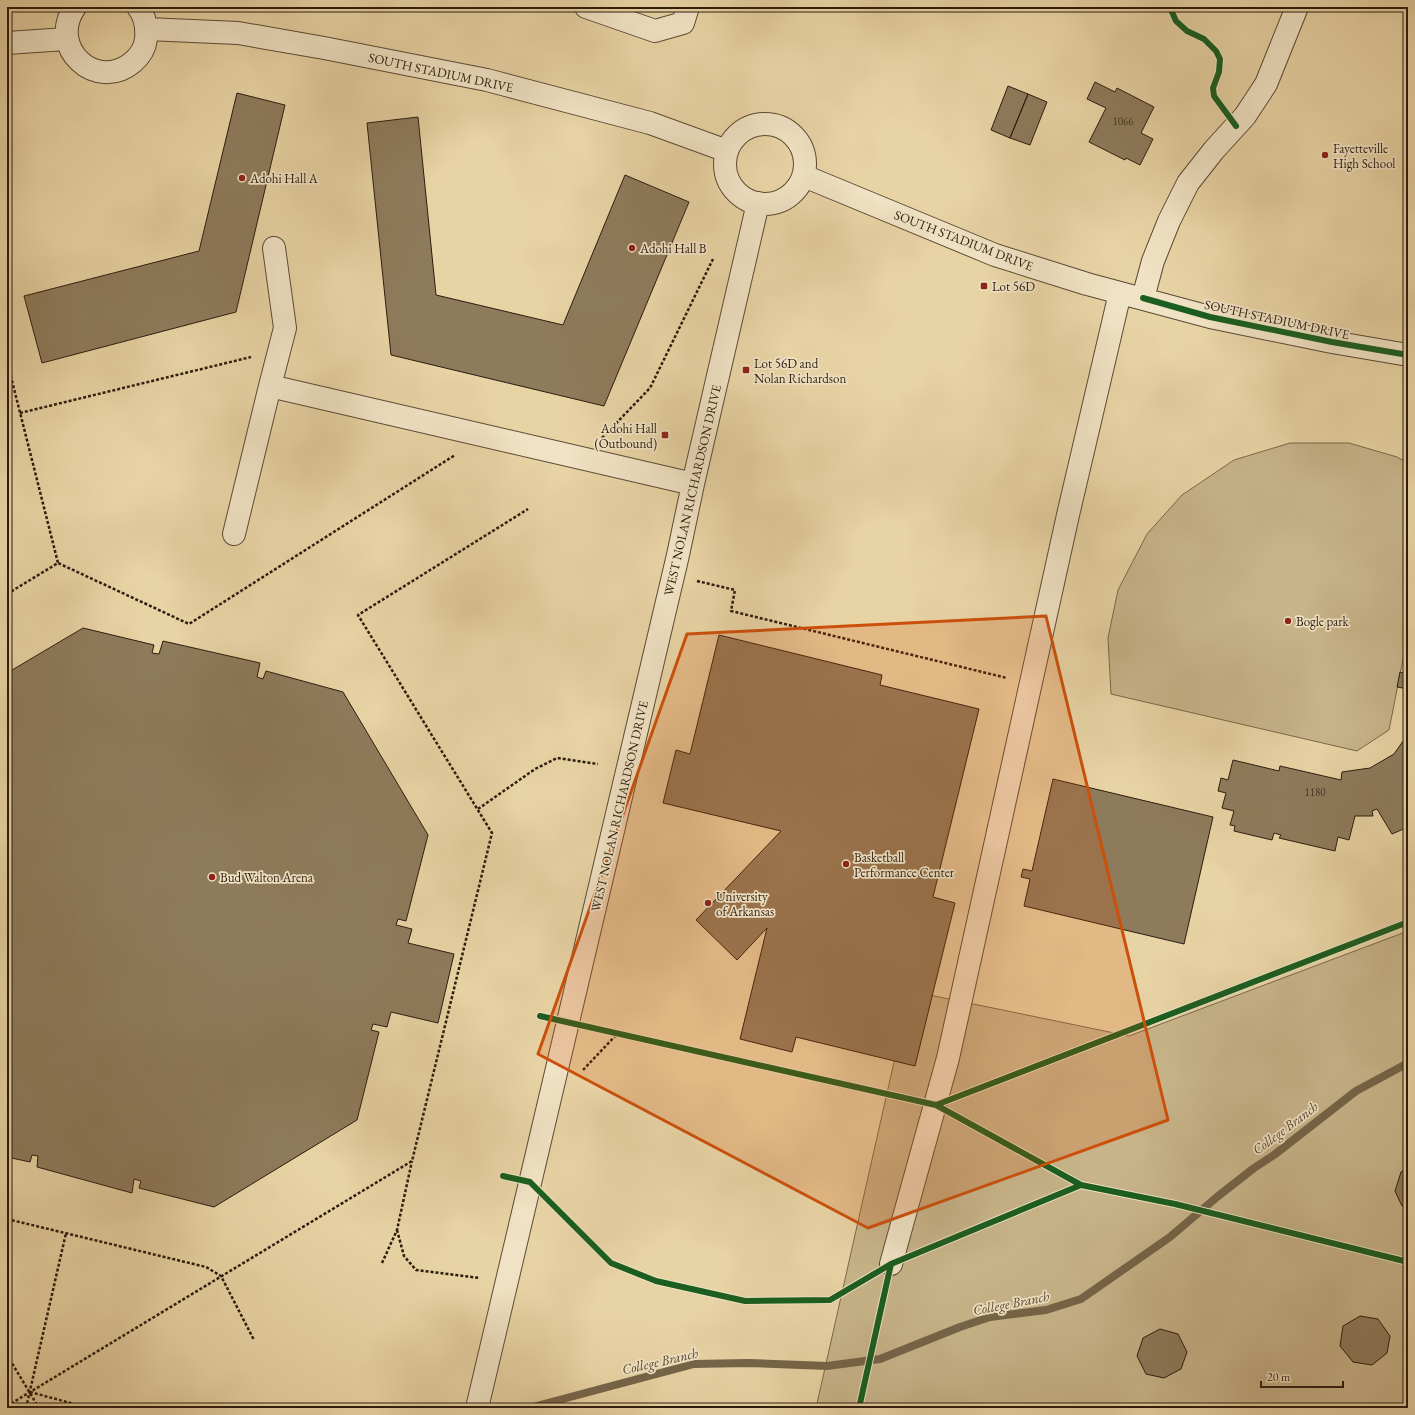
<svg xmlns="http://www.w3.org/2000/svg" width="1415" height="1415" font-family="'EB Garamond',serif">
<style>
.green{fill:#c8b48a;stroke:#7a684c}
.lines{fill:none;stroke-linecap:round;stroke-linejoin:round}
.stream{stroke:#766549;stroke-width:8}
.building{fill:#8e7b5c;stroke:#2c1c0e}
.minor-casing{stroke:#5b4a34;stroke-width:24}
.path{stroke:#2c1c0e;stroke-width:2.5;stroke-dasharray:3 2;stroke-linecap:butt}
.minor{stroke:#f0e2c4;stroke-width:22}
.cycleway-casing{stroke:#f0e2c4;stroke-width:8}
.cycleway{stroke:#1b5e20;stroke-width:6}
.marked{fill:#cc500c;fill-opacity:0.2;stroke:#cc500c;stroke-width:3;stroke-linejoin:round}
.poi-dot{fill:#8f2418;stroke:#f0e2c4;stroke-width:1.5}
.labels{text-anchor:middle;stroke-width:3.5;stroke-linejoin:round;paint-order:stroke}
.number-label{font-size:11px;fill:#443422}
.street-label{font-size:13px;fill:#2c1c0e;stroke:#f0e2c4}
.poi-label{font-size:13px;fill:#2c1c0e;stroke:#f0e2c4;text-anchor:start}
.water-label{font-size:14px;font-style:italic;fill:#574631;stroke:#f0e2c4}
</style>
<rect width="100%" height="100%" fill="#e8d3a4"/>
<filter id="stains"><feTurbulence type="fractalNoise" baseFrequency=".005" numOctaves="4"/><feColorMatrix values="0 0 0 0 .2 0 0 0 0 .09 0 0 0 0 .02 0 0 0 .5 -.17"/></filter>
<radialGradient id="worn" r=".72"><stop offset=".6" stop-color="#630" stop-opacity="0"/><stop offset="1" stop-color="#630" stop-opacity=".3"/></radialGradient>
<path class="green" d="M 1290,443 L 1349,443 L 1397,457 L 1408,463 L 1408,634 L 1389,730 L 1357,751 L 1111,694 L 1108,638 L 1118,590 L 1147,534 L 1182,495 L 1234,460 Z
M 1408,931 L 1408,1408 L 816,1408 L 910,991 L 1129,1036 Z"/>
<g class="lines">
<path class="stream" d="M 529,1408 L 694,1364 L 749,1363 L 827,1366 L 880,1359 L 960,1327 L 990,1317 L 1046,1310 L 1081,1299 L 1170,1237 L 1217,1197 L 1254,1168 L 1274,1155 L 1356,1091 L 1408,1063"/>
</g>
<path class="building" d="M 1095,82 L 1115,92 L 1117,88 L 1154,107 L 1141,133 L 1153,139 L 1140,165 L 1126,158 L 1125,160 L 1089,142 L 1106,108 L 1087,99 Z
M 1008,86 L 1028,94 L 1010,138 L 991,130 Z
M 237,93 L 285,105 L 236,312 L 42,363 L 24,296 L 199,251 Z
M 1028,94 L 1047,102 L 1030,145 L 1010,138 Z
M 418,117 L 436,295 L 563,325 L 625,175 L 689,202 L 604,406 L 391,355 L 367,123 Z
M 83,628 L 154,645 L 152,653 L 159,654 L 163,641 L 260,663 L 257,677 L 263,679 L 266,671 L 343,692 L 428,835 L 406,921 L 398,919 L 396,925 L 412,929 L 408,943 L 454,954 L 438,1023 L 391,1012 L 387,1027 L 373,1024 L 371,1030 L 379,1032 L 357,1120 L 214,1207 L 139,1188 L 141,1181 L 134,1179 L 132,1193 L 37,1167 L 38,1156 L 32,1155 L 30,1162 L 7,1157 L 7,673 Z
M 719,635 L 882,675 L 880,685 L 979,709 L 933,897 L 955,903 L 915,1066 L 796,1037 L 792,1052 L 740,1039 L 767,928 L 737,960 L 696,920 L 781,831 L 663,803 L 676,750 L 690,754 Z
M 1408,663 L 1408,689 L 1397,687 L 1400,672 L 1406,674 Z
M 1408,734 L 1408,827 L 1392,834 L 1377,809 L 1372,811 L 1373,816 L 1355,816 L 1349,840 L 1338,837 L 1335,851 L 1279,838 L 1281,835 L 1274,833 L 1272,840 L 1234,831 L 1235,826 L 1230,825 L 1234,811 L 1222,808 L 1226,793 L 1218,791 L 1221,778 L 1228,780 L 1233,760 L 1279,771 L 1280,766 L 1341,780 L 1342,772 L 1370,768 L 1394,754 Z
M 1053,779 L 1213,817 L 1184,944 L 1024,906 L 1030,879 L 1021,877 L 1023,869 L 1032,871 Z
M 1408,1167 L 1408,1207 L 1402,1206 L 1395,1191 L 1401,1172 Z
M 1360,1316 L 1378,1319 L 1390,1336 L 1387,1353 L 1372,1365 L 1353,1362 L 1340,1346 L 1343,1326 Z
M 1160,1329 L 1178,1334 L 1187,1352 L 1181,1369 L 1164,1378 L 1146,1374 L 1137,1356 L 1143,1338 Z
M 1216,1404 L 1234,1404 L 1239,1408 L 1213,1408 Z
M 1355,1404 L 1371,1408 L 1348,1408 Z"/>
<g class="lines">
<g class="minor-casing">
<path id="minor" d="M 75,7 C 47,47 96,93 133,62 C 140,56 145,48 146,39 C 147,28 145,16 138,7
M 586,7 L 655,31 L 683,23 L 688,7
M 147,29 L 238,33 L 324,48 L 487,80 L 650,123 L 727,151
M 7,43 L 66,39
M725 164a40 40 0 1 1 80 0a40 40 0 1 1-80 0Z
M 804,176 L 995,255 L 1087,284 L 1210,317 L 1332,342 L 1408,355
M 1143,298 L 1153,261 L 1169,221 L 1188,183 L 1214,150 L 1245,116 L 1266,84 L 1297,7
M 270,386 L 285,328 L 274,248
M 234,534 L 270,386 L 693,484
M 891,1264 L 948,1058 L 1068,515 L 1120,293
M 477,1408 L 678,555 L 693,484 L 758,203"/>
</g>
<path class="path" d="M 7,361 L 58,563
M 20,413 L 251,357
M 602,438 L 650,388 L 713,259
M 697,581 L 735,590 L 731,611 L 1007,678
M 7,594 L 58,563 L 189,624 L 455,455
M 478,809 L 535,769 L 557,758 L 598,764
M 583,1070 L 618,1033
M 7,1219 L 206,1267 L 221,1276 L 254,1340
M 397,1230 L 404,1256 L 416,1270 L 480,1278
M 382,1263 L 397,1230 L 412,1161
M 7,1355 L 39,1408
M 30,1392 L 89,1408
M 7,1406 L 412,1161 L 492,833 L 358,615 L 528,509
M 26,1408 L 66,1233"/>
<use href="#minor" class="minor"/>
<g class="cycleway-casing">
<path id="cycleway" d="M 1168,7 L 1172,12 L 1176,21 L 1187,31 L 1204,39 L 1216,51 L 1220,59 L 1219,72 L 1213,88 L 1214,96 L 1236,126
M 1143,298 L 1210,317 L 1332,342 L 1408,355
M 540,1016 L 936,1105 L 1408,922
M 936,1105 L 1081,1185
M 503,1176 L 530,1182 L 611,1263 L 656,1281 L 745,1301 L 830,1300 L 891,1264 L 1081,1185 L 1175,1204 L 1408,1262
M 859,1408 L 891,1264"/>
</g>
<use href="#cycleway" class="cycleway"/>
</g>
<path class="marked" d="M 1046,616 L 1168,1120 L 868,1228 L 538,1054 L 687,634 Z"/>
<g class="poi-dot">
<circle cx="1325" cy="155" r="4"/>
<circle cx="242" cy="178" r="4"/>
<circle cx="632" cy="248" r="4"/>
<rect x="980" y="282" width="8" height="8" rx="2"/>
<rect x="742" y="366" width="8" height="8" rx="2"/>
<rect x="661" y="431" width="8" height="8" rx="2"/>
<circle cx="1288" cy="621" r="4"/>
<circle cx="846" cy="864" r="4"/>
<circle cx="212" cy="877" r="4"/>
<circle cx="708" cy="903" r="4"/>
</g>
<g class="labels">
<g class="number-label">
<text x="1123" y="125">1066</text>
<text x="1315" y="796">1180</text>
</g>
<g class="street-label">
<text transform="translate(441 72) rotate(12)" y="5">SOUTH STADIUM DRIVE</text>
<text transform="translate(964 240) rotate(21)" y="5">SOUTH STADIUM DRIVE</text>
<text transform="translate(1277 319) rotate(12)" y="5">SOUTH STADIUM DRIVE</text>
<text transform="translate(692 490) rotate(-77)" y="5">WEST NOLAN RICHARDSON DRIVE</text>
<text transform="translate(619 806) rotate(-77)" y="5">WEST NOLAN RICHARDSON DRIVE</text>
</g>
<g class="poi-label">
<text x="1333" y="153">Fayetteville<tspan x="1333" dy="15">High School</tspan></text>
<text x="250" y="183">Adohi Hall A</text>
<text x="640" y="253">Adohi Hall B</text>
<text x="992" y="291">Lot 56D</text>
<text x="754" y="368">Lot 56D and<tspan x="754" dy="15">Nolan Richardson</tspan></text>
<text x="657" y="433" text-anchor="end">Adohi Hall<tspan x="657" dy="15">(Outbound)</tspan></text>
<text x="1296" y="626">Bogle park</text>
<text x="854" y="862">Basketball<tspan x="854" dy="15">Performance Center</tspan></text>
<text x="220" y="882">Bud Walton Arena</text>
<text x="716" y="901">University<tspan x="716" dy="15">of Arkansas</tspan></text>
</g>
<g class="water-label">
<text transform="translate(1285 1128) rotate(-37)" y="5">College Branch</text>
<text transform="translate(1011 1303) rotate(-11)" y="5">College Branch</text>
<text transform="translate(660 1361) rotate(-13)" y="5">College Branch</text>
</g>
</g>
<rect width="1415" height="1415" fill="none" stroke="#e8d3a4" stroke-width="24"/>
<rect x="8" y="8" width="1399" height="1399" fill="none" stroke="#2c1c0e" stroke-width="2"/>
<rect x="12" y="12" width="1391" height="1391" fill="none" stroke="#2c1c0e"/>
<path d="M1261 1381v6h82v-6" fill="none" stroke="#2c1c0e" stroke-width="2"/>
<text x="1267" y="1381" font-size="12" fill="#2c1c0e" stroke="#f0e2c4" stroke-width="3" paint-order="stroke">20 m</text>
<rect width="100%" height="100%" filter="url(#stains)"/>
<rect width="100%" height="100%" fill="url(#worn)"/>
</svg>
